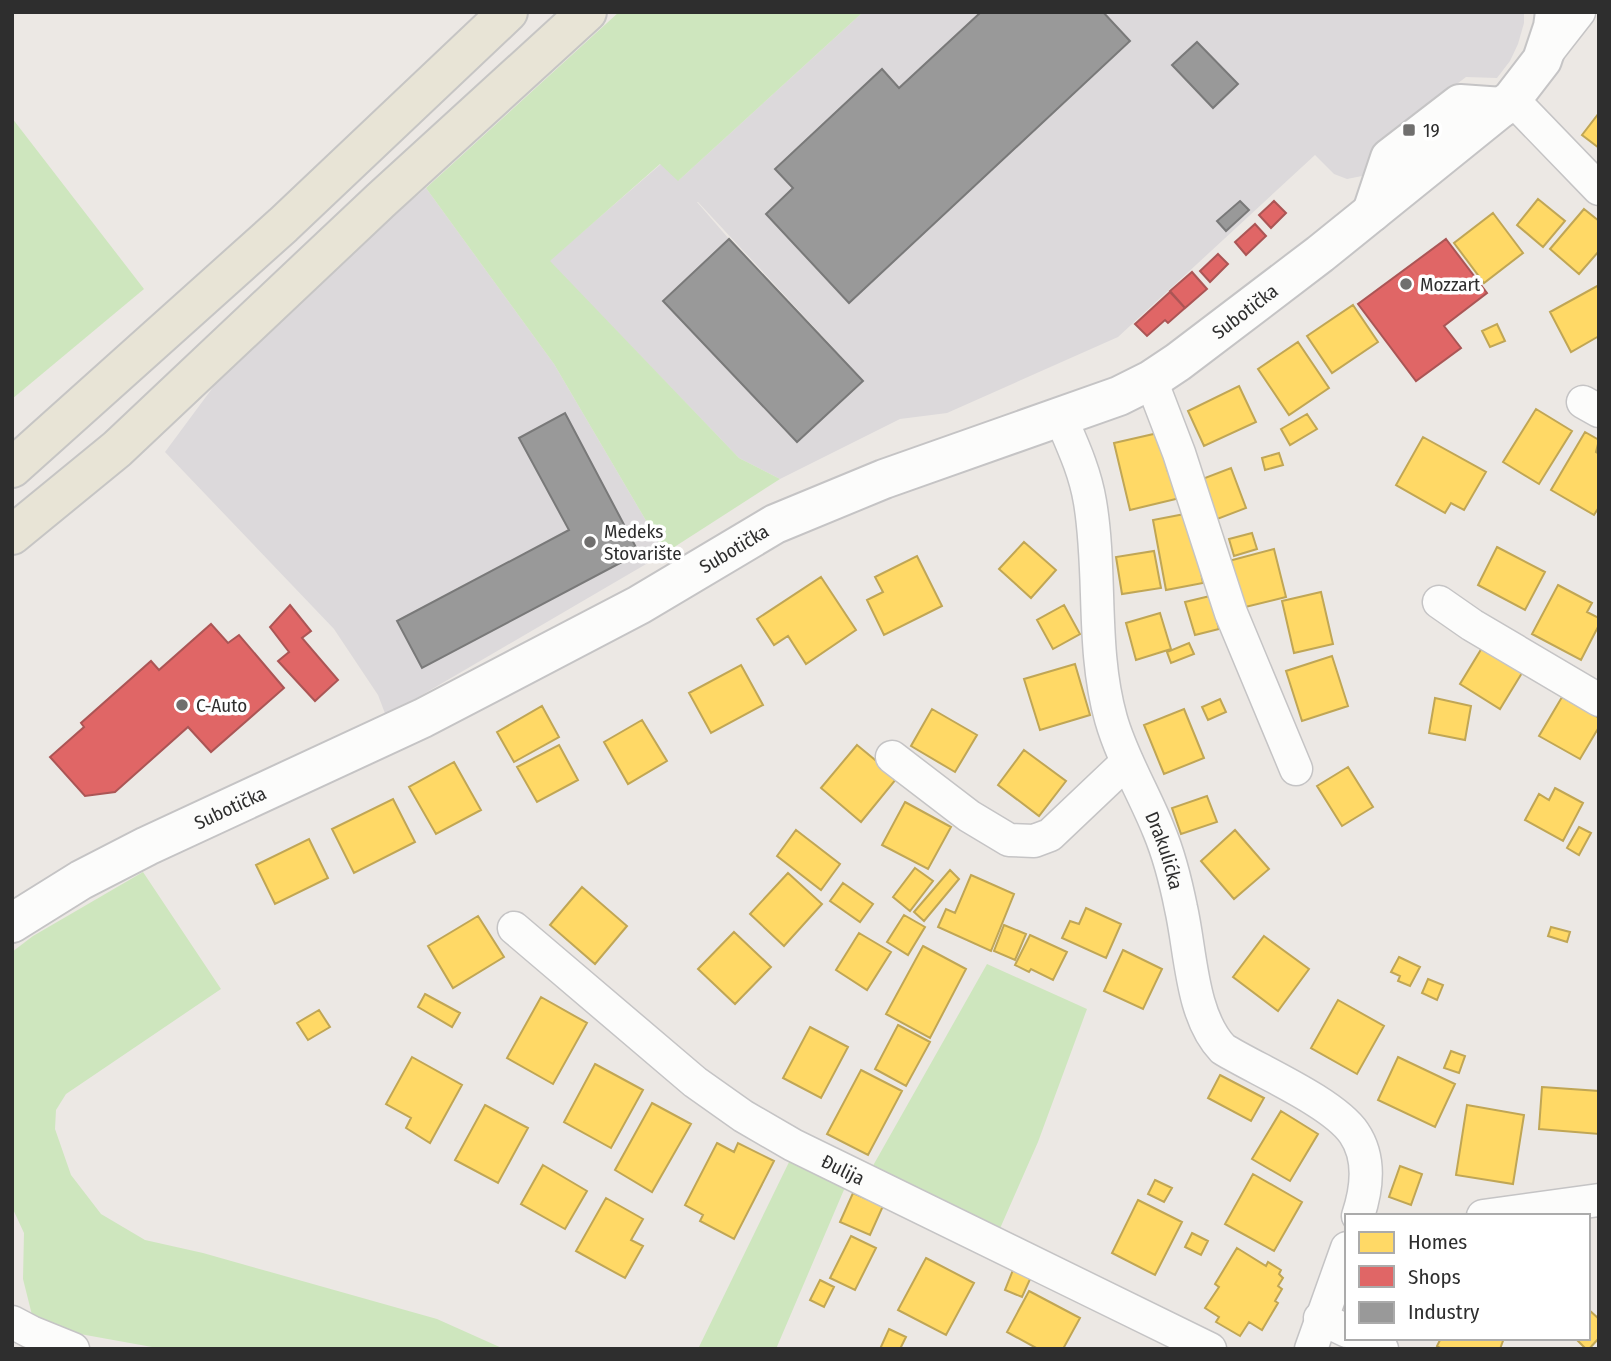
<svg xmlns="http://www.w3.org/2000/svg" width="1611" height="1361" font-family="'Fira Sans Condensed',sans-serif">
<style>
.industrial{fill:#dcd9db;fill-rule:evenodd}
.green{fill:#cee6be}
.homes{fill:#ffd966;stroke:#c0a655;stroke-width:2}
.shops{fill:#e06666;stroke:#ab5555;stroke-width:2}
.industry{fill:#999;stroke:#797979;stroke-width:2}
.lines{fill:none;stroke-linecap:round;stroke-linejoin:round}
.street-casing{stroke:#c5c4c5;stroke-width:35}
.secondary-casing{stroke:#c5c4c5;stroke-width:42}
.primary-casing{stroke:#c6c5c4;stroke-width:42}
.street{stroke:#fcfcfb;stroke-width:32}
.secondary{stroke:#fcfcfb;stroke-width:38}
.primary{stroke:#e8e4d6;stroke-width:38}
.poi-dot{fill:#706f6e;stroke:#fff;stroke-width:2.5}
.labels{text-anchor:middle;stroke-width:7;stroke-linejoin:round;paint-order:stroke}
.poi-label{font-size:19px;fill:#2e2e2e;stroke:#fff;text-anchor:start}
.street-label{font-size:19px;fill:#2e2e2e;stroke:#fff}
</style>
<rect width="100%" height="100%" fill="#ece8e4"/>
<path class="industrial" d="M 863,12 L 1524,12 L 1524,23 L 1518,44 L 1510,61 L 1497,78 L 1466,77 L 1377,145 L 1372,174 L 1347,179 L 1334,174 L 1315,155 L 1118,337 L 947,413 L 900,419 L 780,479 L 739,458 L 549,261 L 661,164 L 679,180 ZM 697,202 L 698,202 L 866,383 L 729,239 Z
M 426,188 L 554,364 L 665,553 L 386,716 L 378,695 L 334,629 L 165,452 L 251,336 Z"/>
<path class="green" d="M 619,12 L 863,12 L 678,181 L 660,164 L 550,261 L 739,458 L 780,479 L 665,553 L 554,364 L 426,188 Z
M 12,118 L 144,289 L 12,399 Z
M 143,872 L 221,989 L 66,1094 L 56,1110 L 55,1129 L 71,1175 L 101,1214 L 145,1240 L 203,1253 L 437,1319 L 504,1349 L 163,1349 L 69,1332 L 33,1319 L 23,1279 L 24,1233 L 12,1207 L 12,952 L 33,936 Z
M 987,964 L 1087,1009 L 1038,1142 L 998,1233 L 870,1171 Z
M 791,1158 L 846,1185 L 776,1349 L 698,1349 Z"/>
<path class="homes" d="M 1599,113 L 1599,148 L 1582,135 Z
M 1538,199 L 1565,221 L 1543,247 L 1517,225 Z
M 1584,209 L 1599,221 L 1599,251 L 1579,274 L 1550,249 Z
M 1493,213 L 1523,253 L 1484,283 L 1454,243 Z
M 1599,285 L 1599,336 L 1571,352 L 1550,312 Z
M 1353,305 L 1378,342 L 1332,373 L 1307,336 Z
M 1497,324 L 1505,341 L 1490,347 L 1482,331 Z
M 1298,342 L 1329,388 L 1289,415 L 1258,369 Z
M 1239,386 L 1256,422 L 1204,446 L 1188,411 Z
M 1536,409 L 1572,431 L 1539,484 L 1503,462 Z
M 1307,414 L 1317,429 L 1290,445 L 1281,429 Z
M 1585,432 L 1599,440 L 1596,452 L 1599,454 L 1599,507 L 1594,515 L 1551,490 Z
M 1158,433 L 1168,472 L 1174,471 L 1180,498 L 1130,510 L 1114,443 Z
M 1423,437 L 1486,472 L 1464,510 L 1451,503 L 1445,513 L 1396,485 Z
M 1279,453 L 1283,465 L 1265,470 L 1262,458 Z
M 1231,468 L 1246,508 L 1212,521 L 1197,481 Z
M 1190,513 L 1203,583 L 1166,590 L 1153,520 Z
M 1252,533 L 1257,549 L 1234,556 L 1229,539 Z
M 1024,542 L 1056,570 L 1031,598 L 999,569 Z
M 1497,547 L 1545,572 L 1525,610 L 1478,585 Z
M 1274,549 L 1286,597 L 1237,609 L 1225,562 Z
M 1154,551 L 1161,588 L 1122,594 L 1116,557 Z
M 917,556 L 942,606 L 884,635 L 867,600 L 883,592 L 875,577 Z
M 821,577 L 856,630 L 806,664 L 788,636 L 774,645 L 757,619 Z
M 1558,585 L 1592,603 L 1587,612 L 1599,618 L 1599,625 L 1581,660 L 1532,634 Z
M 1321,592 L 1333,644 L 1294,653 L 1282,601 Z
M 1210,596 L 1219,629 L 1195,635 L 1185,602 Z
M 1064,605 L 1080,634 L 1053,649 L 1037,620 Z
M 1160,613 L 1171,649 L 1136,660 L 1126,623 Z
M 1189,643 L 1194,654 L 1171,663 L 1167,652 Z
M 1485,643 L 1525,668 L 1500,709 L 1460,684 Z
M 1332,656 L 1348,706 L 1302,721 L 1286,671 Z
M 1075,664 L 1090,715 L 1040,730 L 1024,679 Z
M 741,665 L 763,705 L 711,733 L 689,693 Z
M 1562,697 L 1599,718 L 1599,727 L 1580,759 L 1539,736 Z
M 1435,698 L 1471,706 L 1465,740 L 1429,733 Z
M 1220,699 L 1226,712 L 1208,720 L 1202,707 Z
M 542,706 L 559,737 L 514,762 L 497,732 Z
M 932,709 L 977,735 L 955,772 L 911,746 Z
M 1184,709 L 1204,758 L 1164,774 L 1144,725 Z
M 642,720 L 667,761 L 628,784 L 604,742 Z
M 559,745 L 578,780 L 537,802 L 517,767 Z
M 857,745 L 897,778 L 861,822 L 821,788 Z
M 1024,750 L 1066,781 L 1039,816 L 998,785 Z
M 454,762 L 481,810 L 436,834 L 409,787 Z
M 1348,767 L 1373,807 L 1342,826 L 1317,786 Z
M 1555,788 L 1583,803 L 1563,841 L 1525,820 L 1539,794 L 1549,800 Z
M 1207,796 L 1217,822 L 1181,834 L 1172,808 Z
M 393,799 L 415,842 L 354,873 L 332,829 Z
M 905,802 L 951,827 L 928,869 L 882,845 Z
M 1579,827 L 1591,833 L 1579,855 L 1567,848 Z
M 796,830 L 840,864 L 821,890 L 777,856 Z
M 1235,830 L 1269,869 L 1234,899 L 1201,861 Z
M 309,839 L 328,878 L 275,904 L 256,865 Z
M 915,868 L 933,881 L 910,911 L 893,897 Z
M 950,870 L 959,879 L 924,921 L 914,912 Z
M 788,873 L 822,904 L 784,946 L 750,914 Z
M 971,875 L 1014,894 L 991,951 L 938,927 L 946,909 L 955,913 Z
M 843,883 L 873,904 L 860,922 L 830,901 Z
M 582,887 L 627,926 L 595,964 L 550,925 Z
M 1086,908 L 1121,924 L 1106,958 L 1062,938 L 1070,921 L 1079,924 Z
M 904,915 L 925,927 L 908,955 L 887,942 Z
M 478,916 L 504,957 L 453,988 L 428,946 Z
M 1004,925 L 1026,934 L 1015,960 L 994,951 Z
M 1551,927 L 1570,932 L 1567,942 L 1548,936 Z
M 734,932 L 771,967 L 735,1004 L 698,969 Z
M 859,933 L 891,952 L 867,990 L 836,970 Z
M 1030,935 L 1067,952 L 1053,980 L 1031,969 L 1029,972 L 1015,965 Z
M 1264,936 L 1309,969 L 1278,1011 L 1233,977 Z
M 923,946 L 966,969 L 930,1038 L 886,1014 Z
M 1123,950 L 1162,969 L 1143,1009 L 1104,991 Z
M 1399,957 L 1420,967 L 1410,986 L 1398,981 L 1400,976 L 1391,972 Z
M 1428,979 L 1443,985 L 1437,1000 L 1422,993 Z
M 425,994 L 460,1013 L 452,1027 L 418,1007 Z
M 541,997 L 587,1023 L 553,1084 L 507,1058 Z
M 1338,1000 L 1384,1026 L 1357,1074 L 1311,1048 Z
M 319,1010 L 330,1027 L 308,1040 L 297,1023 Z
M 898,1025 L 930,1042 L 906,1086 L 875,1069 Z
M 810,1027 L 848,1047 L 821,1098 L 783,1078 Z
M 1451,1051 L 1465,1056 L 1459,1073 L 1444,1068 Z
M 412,1057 L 462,1085 L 430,1143 L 406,1128 L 411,1118 L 386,1104 Z
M 1398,1057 L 1455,1084 L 1435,1127 L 1378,1100 Z
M 595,1064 L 643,1090 L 611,1148 L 564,1122 Z
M 861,1070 L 902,1091 L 868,1155 L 827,1134 Z
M 1220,1075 L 1264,1098 L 1251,1121 L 1208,1098 Z
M 1542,1087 L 1599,1091 L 1599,1134 L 1539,1129 Z
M 652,1103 L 691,1124 L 652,1192 L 615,1170 Z
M 485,1105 L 528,1128 L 498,1183 L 455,1160 Z
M 1467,1105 L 1524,1115 L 1513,1184 L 1456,1175 Z
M 1281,1111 L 1318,1134 L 1290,1181 L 1252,1159 Z
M 717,1143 L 734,1152 L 738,1143 L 774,1161 L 734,1239 L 700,1221 L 703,1215 L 685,1205 Z
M 543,1165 L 587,1191 L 565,1229 L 521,1204 Z
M 1400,1166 L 1422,1174 L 1411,1205 L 1389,1197 Z
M 1253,1174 L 1302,1202 L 1274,1251 L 1225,1224 Z
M 1155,1180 L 1172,1188 L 1164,1202 L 1148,1194 Z
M 853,1193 L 883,1206 L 870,1235 L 840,1222 Z
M 606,1198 L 643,1219 L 631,1240 L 643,1246 L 625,1278 L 576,1251 Z
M 1138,1200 L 1182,1222 L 1155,1275 L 1112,1253 Z
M 1192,1233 L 1208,1241 L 1201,1255 L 1185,1247 Z
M 851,1236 L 876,1248 L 855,1290 L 830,1278 Z
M 1237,1248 L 1266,1266 L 1268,1262 L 1281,1270 L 1279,1274 L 1283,1278 L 1278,1286 L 1282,1289 L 1275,1301 L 1278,1303 L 1262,1330 L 1249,1322 L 1240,1336 L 1216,1322 L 1219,1317 L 1205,1308 L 1219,1287 L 1215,1284 Z
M 926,1258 L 974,1283 L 946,1335 L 898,1310 Z
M 1013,1270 L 1031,1277 L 1022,1297 L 1005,1290 Z
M 820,1280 L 834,1287 L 824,1307 L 810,1300 Z
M 1029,1291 L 1080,1318 L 1063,1349 L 1038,1349 L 1007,1332 Z
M 1588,1309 L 1599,1319 L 1599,1338 L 1589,1349 L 1586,1349 L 1575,1338 L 1588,1338 Z
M 889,1329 L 906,1337 L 900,1349 L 880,1349 Z
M 1441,1338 L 1504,1338 L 1500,1349 L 1442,1349 L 1437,1346 Z"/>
<path class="shops" d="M 1274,201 L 1286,213 L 1271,228 L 1259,215 Z
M 1255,224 L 1266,236 L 1246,255 L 1235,242 Z
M 1446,239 L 1487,293 L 1444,326 L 1461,348 L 1416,381 L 1358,304 Z
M 1218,254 L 1228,264 L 1210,282 L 1200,271 Z
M 1192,272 L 1207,289 L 1185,308 L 1170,291 Z
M 1170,292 L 1185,308 L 1168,323 L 1165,320 L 1147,336 L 1135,324 Z
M 290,605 L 311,631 L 302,638 L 338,680 L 315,701 L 278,661 L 289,652 L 270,627 Z
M 211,624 L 228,643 L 239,635 L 284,688 L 211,752 L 188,727 L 115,792 L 85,796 L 50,757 L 84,727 L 81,723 L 151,661 L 159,670 Z"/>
<path class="industry" d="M 981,12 L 1103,12 L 1130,41 L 849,303 L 766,214 L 793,188 L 775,169 L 882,69 L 899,88 Z
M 1197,42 L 1238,84 L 1213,108 L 1172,65 Z
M 1240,201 L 1249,210 L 1226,231 L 1217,221 Z
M 729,239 L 863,381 L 797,442 L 663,301 Z
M 565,413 L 639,553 L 422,668 L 397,621 L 569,530 L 519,438 Z"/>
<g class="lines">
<g class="street-casing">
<g id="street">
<path d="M 1547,53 L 1579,12"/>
<path d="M 1512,99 L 1599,189"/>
<path d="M 1151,380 L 1179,453 L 1231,613 L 1296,769"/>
<path d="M 1583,402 L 1599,411"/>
<path id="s1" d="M 1060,416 C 1072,444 1085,471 1090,502 C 1102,573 1091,648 1111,719 C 1122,758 1144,793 1159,831 C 1169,855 1176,883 1181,908 C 1191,952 1191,1016 1223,1049 C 1257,1070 1333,1102 1354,1133 C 1371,1158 1367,1189 1358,1216"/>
<path d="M 1439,602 L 1472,625 L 1599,700"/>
<path d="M 892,757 L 969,816 L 1009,840 L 1034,841 L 1050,835 L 1127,762"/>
<path id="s2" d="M 514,928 L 695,1082 L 743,1116 L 793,1145 L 1210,1349"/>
<path d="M 1483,1216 L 1599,1200"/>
<path d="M 1320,1318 L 1347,1331"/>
<path d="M 12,1322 L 31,1332 L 73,1349"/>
<path d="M 1361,1338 L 1382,1349"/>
<path d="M 1311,1349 L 1347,1248"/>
</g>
</g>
<g class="secondary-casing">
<g id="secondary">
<path d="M 1372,212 L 1390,158 L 1460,104 L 1503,107"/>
<path id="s3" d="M 12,923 L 81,880 L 147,846 L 423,718 L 639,605 L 775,524 L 884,479 L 1119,396 L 1151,380 L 1178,362 L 1320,254 L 1512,99 L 1542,60 L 1553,27 L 1555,12"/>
</g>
</g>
<g class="primary-casing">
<path id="primary" d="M 12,468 L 283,225 L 508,12
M 12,535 L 117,449 L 381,200 L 587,12"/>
</g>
<use href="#street" class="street"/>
<use href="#secondary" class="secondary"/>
<use href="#primary" class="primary"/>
</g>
<g class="poi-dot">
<rect x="1402" y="123" width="14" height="14" rx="3.5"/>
<circle cx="1406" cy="284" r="7"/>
<circle cx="590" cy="542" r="7"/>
<circle cx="182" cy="705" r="7"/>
</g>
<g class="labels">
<g class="poi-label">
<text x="1423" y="137">19</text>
<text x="1420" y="291">Mozzart</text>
<text x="604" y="538">Medeks<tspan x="604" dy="22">Stovarište</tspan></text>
<text x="196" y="712">C-Auto</text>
</g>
<g class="street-label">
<text dy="7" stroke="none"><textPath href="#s3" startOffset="1381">Subotička</textPath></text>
<text dy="7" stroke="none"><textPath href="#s3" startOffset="814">Subotička</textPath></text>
<text dy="7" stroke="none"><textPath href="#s3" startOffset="247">Subotička</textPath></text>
<text dy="7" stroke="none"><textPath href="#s1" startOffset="452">Drakulićka</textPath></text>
<text dy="7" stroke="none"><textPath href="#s2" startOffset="410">Đulija</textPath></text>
</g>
</g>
<rect width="1611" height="1361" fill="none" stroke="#2e2e2e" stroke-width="28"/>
<rect x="1345" y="1214" width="245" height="126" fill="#ffffff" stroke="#ababab" stroke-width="2"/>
<rect x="1359" y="1232" width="35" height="21" fill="#ffd966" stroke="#ababab" stroke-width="2"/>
<text x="1408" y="1249" font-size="21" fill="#2e2e2e">Homes</text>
<rect x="1359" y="1266" width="35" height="21" fill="#e06666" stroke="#ababab" stroke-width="2"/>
<text x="1408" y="1284" font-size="21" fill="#2e2e2e">Shops</text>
<rect x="1359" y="1302" width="35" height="21" fill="#999999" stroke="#ababab" stroke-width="2"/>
<text x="1408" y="1319" font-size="21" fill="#2e2e2e">Industry</text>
</svg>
